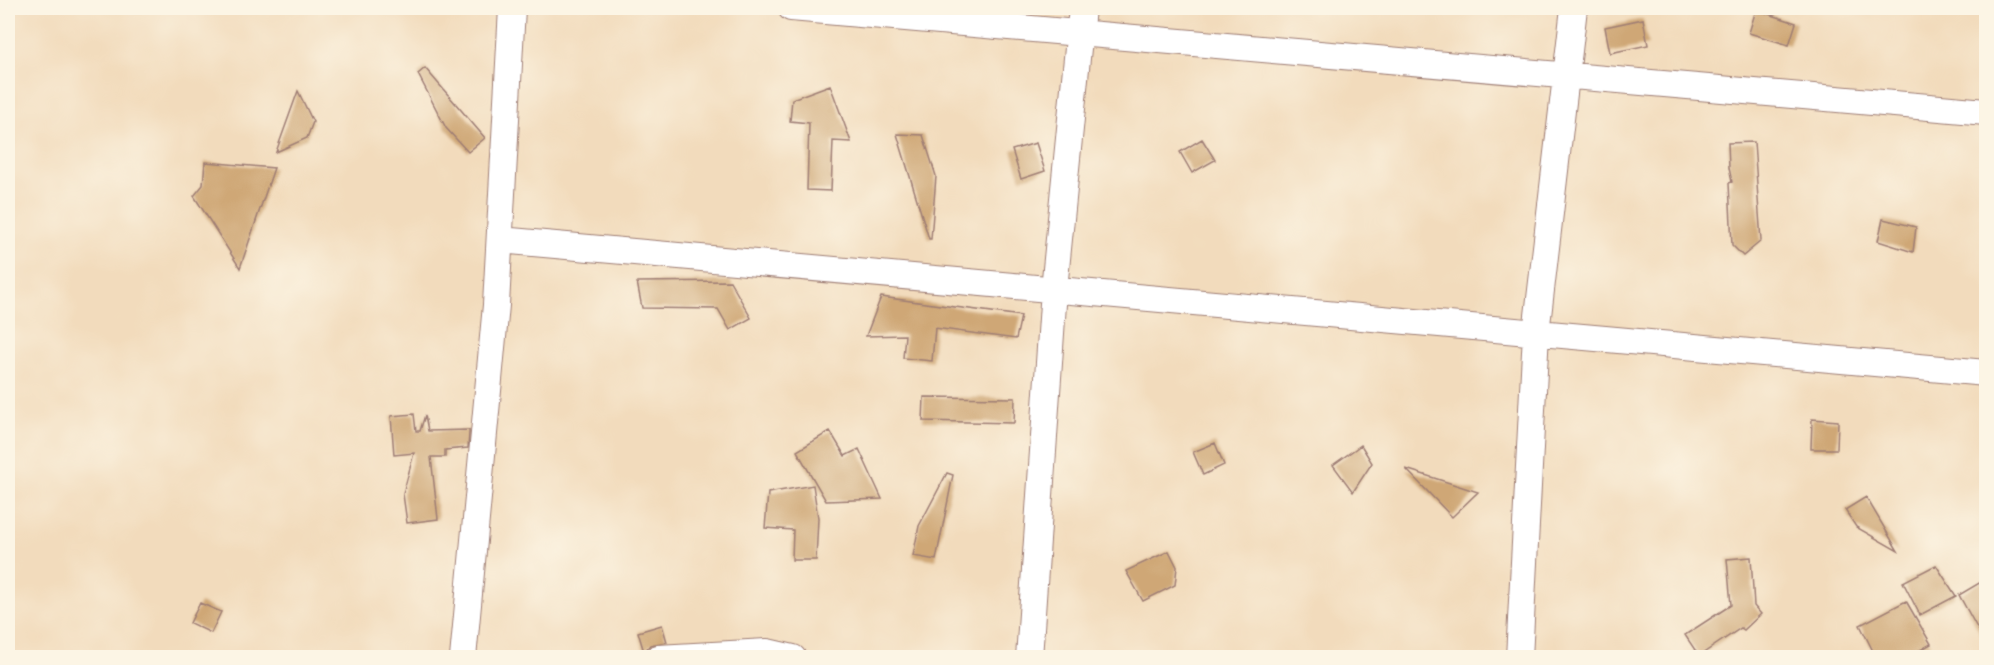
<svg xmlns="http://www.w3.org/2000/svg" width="1994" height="665" font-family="'Patrick Hand',sans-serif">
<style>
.building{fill:#cfa776}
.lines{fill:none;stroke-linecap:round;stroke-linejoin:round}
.street-casing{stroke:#9e7d74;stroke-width:28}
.street{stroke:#fff;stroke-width:26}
</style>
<rect width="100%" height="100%" fill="#fcf5e5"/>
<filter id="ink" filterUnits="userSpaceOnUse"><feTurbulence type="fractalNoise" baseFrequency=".0167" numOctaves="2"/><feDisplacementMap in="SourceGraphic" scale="12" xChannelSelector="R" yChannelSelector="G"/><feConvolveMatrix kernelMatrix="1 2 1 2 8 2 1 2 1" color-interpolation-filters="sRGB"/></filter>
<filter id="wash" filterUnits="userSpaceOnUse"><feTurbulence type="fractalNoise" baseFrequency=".008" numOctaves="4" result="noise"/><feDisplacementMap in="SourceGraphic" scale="24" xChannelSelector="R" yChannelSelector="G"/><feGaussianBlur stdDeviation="1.35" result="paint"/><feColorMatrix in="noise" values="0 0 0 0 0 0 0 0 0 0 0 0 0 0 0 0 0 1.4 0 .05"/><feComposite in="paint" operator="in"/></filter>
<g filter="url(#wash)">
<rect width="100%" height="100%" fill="#f2dbbc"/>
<g id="blocks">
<path class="building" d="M 1756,10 L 1796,23 L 1789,45 L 1749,33 Z
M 1643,19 L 1648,45 L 1610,53 L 1605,27 Z
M 425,68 L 485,138 L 468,152 L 446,128 L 418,74 Z
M 830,85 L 851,142 L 833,141 L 831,191 L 807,190 L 809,123 L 790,121 L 792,99 Z
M 298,91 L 313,122 L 307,138 L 276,152 Z
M 897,134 L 923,135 L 936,176 L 931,239 L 929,239 Z
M 1202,139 L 1215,160 L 1192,173 L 1180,152 Z
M 1754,142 L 1761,241 L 1743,256 L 1732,245 L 1729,183 L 1732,182 L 1729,168 L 1728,143 Z
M 1036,143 L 1045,171 L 1021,179 L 1012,150 Z
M 205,162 L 274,168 L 240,268 L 194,196 L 203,185 Z
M 1883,219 L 1916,227 L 1913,252 L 1878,241 Z
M 730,281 L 751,318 L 730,330 L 718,309 L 642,308 L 637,282 Z
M 881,297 L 1021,316 L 1016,339 L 935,328 L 932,361 L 903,358 L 905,335 L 866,336 Z
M 924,397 L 1015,398 L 1014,423 L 923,421 Z
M 414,414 L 416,431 L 420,431 L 425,415 L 428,431 L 469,430 L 469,433 L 468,448 L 445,450 L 445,457 L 431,457 L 438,519 L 407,523 L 403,494 L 414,453 L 394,455 L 391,416 Z
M 1812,419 L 1838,421 L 1837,449 L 1811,449 Z
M 830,431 L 845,456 L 859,449 L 882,499 L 826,501 L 797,451 Z
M 1215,443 L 1224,465 L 1203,475 L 1193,452 Z
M 1361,445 L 1372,463 L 1353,492 L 1333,465 Z
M 1406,469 L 1478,492 L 1452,517 Z
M 947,473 L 953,475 L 936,560 L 913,556 L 919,526 Z
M 813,485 L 818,518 L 816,560 L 792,560 L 793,530 L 765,528 L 768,493 Z
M 1866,497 L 1898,551 L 1856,527 L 1845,510 Z
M 1169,551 L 1177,567 L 1175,585 L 1143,601 L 1126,571 Z
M 1751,557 L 1754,606 L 1761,614 L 1744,630 L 1741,628 L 1699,656 L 1685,635 L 1731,605 L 1727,559 Z
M 1936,565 L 1956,596 L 1920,615 L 1903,582 Z
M 1986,579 L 1986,644 L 1959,595 Z
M 1906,601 L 1931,644 L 1908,657 L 1876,657 L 1860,625 Z
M 200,603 L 221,612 L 211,633 L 190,623 Z
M 662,625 L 667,642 L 650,645 L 644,652 L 638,632 Z"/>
</g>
</g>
<g filter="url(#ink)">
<use href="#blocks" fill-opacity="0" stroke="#9e7d74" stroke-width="1.5"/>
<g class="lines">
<g class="street-casing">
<path id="street" d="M 791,8 L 1986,112
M 500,240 L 1986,373
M 463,658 L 496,305 L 512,8
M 658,658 L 767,652 L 793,658
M 1029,658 L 1054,289 L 1082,8
M 1519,658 L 1536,333 L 1574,8"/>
</g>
<use href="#street" class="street"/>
</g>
</g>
<rect width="1994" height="665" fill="none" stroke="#fcf5e5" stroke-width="30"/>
</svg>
